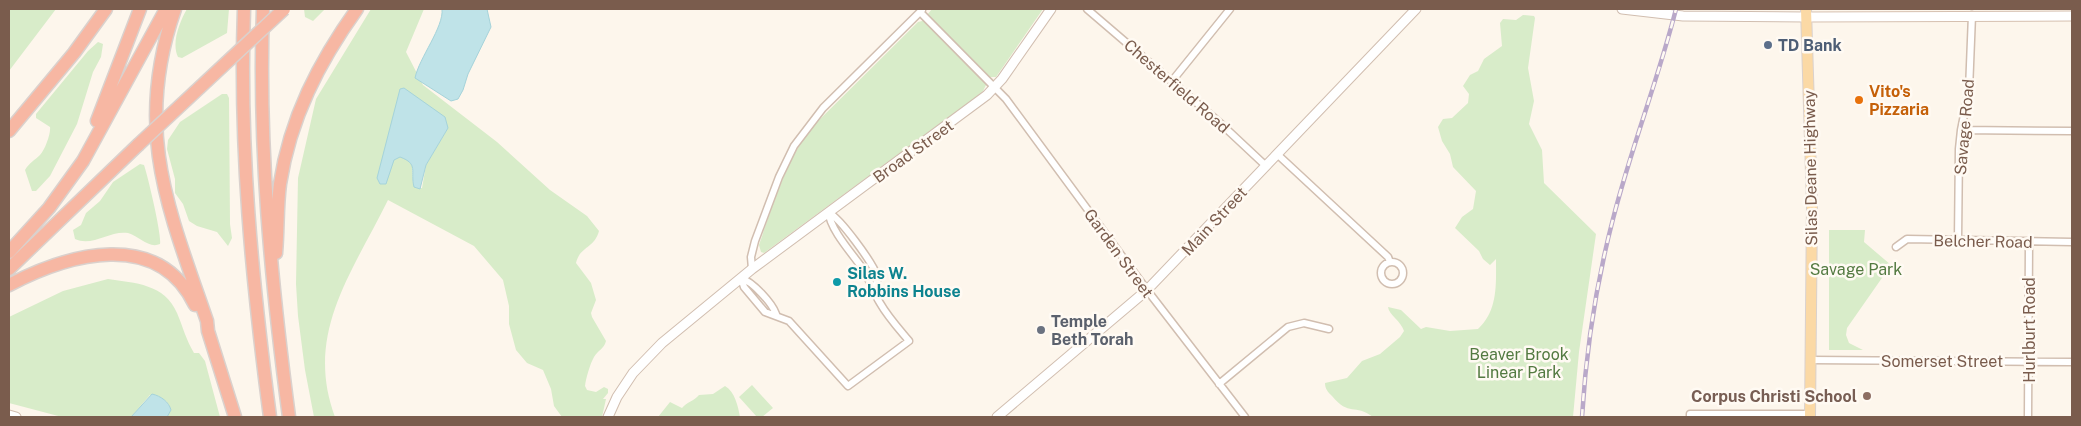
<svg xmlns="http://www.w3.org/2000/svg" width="2081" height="426" font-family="'Public Sans',sans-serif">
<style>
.green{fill:#d8ecc9;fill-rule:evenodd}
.water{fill:#bfe3e8;stroke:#a5d3da}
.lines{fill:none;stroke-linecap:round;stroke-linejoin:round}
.minor-casing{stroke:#d1beb0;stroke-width:9}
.tertiary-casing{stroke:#d1beb0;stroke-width:11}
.secondary-casing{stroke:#d6c0b0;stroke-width:11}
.primary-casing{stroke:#dad1cd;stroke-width:12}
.motorway-casing{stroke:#dad1cd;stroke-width:15}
.minor{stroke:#fff;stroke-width:6}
.tertiary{stroke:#fff;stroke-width:9}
.secondary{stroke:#fff;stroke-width:9}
.primary{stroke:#fbd9a5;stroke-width:10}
.motorway{stroke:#f7b7a3;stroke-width:12}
.rail-casing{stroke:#b9a8c9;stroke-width:4.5}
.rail{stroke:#fffaf3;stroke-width:2.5;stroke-dasharray:8;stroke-linecap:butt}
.motorway-bridge-casing{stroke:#dad1cd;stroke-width:15;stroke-linecap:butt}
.motorway-bridge{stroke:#f7b7a3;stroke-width:12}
.service-dot{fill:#5c6f8a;stroke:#fffaf3;stroke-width:2}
.food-dot{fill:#e8710a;stroke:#fffaf3;stroke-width:2}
.culture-dot{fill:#0f9aa8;stroke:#fffaf3;stroke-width:2}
.worship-dot{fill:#6b7280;stroke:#fffaf3;stroke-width:2}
.education-dot{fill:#8d6e63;stroke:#fffaf3;stroke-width:2}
.labels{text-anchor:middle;stroke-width:5;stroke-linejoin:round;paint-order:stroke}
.service-label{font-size:16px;font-weight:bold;fill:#4e5e75;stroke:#fffaf3;text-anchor:start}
.street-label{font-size:16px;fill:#7a5c4d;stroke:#fffaf3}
.food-label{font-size:16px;font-weight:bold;fill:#c56008;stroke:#fffaf3;text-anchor:start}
.park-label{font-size:16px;fill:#537a41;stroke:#fffaf3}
.culture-label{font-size:16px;font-weight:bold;fill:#0d838f;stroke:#fffaf3;text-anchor:start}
.worship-label{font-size:16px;font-weight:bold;fill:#5b616d;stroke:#fffaf3;text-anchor:start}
.education-label{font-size:16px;font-weight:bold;fill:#785e54;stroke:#fffaf3;text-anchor:end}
</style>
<rect width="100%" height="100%" fill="#fdf6ec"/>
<path class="green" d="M 9,9 L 56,9 L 9,71 Z
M 187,9 L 229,9 L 227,33 L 182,58 L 178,57 C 171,43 180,21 187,9 Z
M 304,9 L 325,9 L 313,21 L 305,17 Z
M 371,9 L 424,9 L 406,52 L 423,85 L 497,142 L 550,190 L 587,216 L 599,231 C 594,249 580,246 576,263 L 591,283 L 596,300 L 591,313 L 592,317 L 606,341 C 604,349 598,350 594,357 C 590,364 586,378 585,386 L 587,390 L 596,392 L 604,387 L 608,389 L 608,393 L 603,399 L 606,399 L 602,417 L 562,417 L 554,406 L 551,389 L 543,370 L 527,363 L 516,350 L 509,324 L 509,306 L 503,280 L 474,246 L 388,200 C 352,273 304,334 335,417 L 314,417 L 305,370 L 298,316 L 296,284 L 298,178 L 316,99 ZM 448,128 L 426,165 L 422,188 L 416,188 L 413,183 L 412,165 L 408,160 L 400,156 L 388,136 L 390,130 Z
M 932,9 L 1043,9 L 996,77 L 990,77 L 983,91 L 976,97 L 764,253 L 761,252 L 759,245 C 773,205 785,164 810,129 L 918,22 L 922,21 Z
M 1523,15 L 1534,16 L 1535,18 L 1528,68 L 1534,101 L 1529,124 L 1542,150 L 1544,183 L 1596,234 L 1579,352 L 1573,417 L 1373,417 C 1355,403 1349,417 1332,396 C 1328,392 1325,389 1325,383 L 1347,378 L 1362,361 L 1380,354 L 1400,337 L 1404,331 C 1401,321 1389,315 1388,307 L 1401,310 L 1421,329 L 1426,327 L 1450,331 L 1478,329 C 1498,310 1496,285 1496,259 L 1490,265 L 1483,259 L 1479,251 L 1455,228 L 1462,217 L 1473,209 L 1476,191 L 1453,167 L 1450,154 L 1442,141 L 1438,127 L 1443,119 L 1452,118 L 1468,103 L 1469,94 L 1463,86 L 1470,75 L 1478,71 L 1484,59 L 1502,46 L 1500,23 L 1503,19 L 1516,20 Z
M 98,42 L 103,44 L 101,57 L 93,72 L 77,124 L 50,176 L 36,191 L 32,191 L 25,170 C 29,163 35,160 40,155 C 45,150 51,133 50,127 L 36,118 L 36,114 L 88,51 Z
M 222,94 L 227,94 L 229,98 L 230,224 L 232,238 L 228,246 L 217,232 L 197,226 L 189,221 L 183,204 L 175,193 L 175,179 L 167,149 L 168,140 L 180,122 Z
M 140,164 L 144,165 C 148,177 162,236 160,244 C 149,249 139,236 128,233 C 110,230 93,247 75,239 L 73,230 L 81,225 L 86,213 L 100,201 L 113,182 Z
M 1829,230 L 1865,230 L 1864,242 L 1891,265 L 1847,328 L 1846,335 L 1849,343 L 1863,350 L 1829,350 Z
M 108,279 C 135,283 165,284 177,313 C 183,327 186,340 194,353 L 199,353 L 205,361 L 220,417 L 167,417 L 171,410 C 169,401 159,395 150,395 L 131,417 L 62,417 L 9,403 L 9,317 L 63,291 Z
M 752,385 L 773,408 L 762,417 L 757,417 L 739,397 Z
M 725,386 C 735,392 738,406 740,417 L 658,417 L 670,402 L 682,408 C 687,402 694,401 699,395 L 713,394 Z"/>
<path class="water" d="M 442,9 L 487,9 L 491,27 L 468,74 L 463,90 L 458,99 L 451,101 L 415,78 C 419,58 444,27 442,9 Z
M 404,88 L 445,117 L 448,128 L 426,165 L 420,189 L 414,187 C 410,171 419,164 400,157 L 394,160 L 386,184 L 380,184 L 377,178 L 400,89 Z
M 152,394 C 161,396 169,402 171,410 L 167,417 L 131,417 Z"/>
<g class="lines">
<g class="minor-casing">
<path id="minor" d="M 1087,9 L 1219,122 L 1266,166
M 920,12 L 1006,99 L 1147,290 L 1245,417
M 1172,81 L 1230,9
M 1961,130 L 2072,131
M 1277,154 L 1388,257 L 1390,262
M 829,213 C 840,218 873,263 877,276 C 878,281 877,283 874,287
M 1958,239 L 1959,149 L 1961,130 L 1969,90 L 1972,15
M 1896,247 L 1907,239 L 2072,242
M1381 273a11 11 0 1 1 22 0a11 11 0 1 1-22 0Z
M 752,269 L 751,257 L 755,241 L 779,177 L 794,146 L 823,108 L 922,10
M 741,278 L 744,287 L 765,312 L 789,321 L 848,386 L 909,341 C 899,329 888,317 880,303 C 873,292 870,280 863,269 C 854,256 829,228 829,213
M 741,278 C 753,282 772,303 776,314
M 1811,360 L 2072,362
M 1219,384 L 1288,327 L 1304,323 L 1329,329
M 1690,417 L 1690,414 L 1810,414
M 2028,417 L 2029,242"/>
</g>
<g class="tertiary-casing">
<path id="tertiary" d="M 1622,9 L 1683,16 L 1806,17
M 9,415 L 16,417
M 608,417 L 617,397 L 633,373 L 662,343 L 752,269 L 987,95 L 1002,79 L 1051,9
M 997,417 L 1147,290 L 1416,9"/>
</g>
<g class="secondary-casing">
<path id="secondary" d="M 1806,17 L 2072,16"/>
</g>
<g class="primary-casing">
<path id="primary" d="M 1806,9 L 1812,206 L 1810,417"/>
</g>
<g class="motorway-casing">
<path id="motorway" d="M 175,9 C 133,129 168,208 207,321 L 208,331 L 235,417
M 244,9 C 239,146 252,281 270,417
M 263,9 C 258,146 271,281 289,417
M 97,121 L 140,9
M 9,131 L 74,53 L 106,9
M 9,252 L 49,208 L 83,161 L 166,9
M 276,253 C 278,230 277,206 280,184 C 290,118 319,62 357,9
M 9,269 L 138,145
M 9,285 C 68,254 158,228 195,305"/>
</g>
<use href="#minor" class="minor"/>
<use href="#tertiary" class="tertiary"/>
<use href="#secondary" class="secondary"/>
<use href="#primary" class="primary"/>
<use href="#motorway" class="motorway"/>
<g class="rail-casing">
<path id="rail" d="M 1582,417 C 1586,351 1596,284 1613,219 C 1631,148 1658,80 1676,9"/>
</g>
<use href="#rail" class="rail"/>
<g class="motorway-bridge-casing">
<path id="motorway-bridge" d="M 138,145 L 284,9"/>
</g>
<use href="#motorway-bridge" class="motorway-bridge"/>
</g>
<circle class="service-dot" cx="1768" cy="45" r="5"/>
<circle class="food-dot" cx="1859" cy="100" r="5"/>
<circle class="culture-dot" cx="837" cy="282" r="5"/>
<circle class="worship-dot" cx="1041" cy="330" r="5"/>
<circle class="education-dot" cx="1867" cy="396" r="5"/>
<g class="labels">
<g class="service-label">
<text x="1778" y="51">TD Bank</text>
</g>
<g class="street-label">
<text transform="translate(1177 86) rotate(41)" y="6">Chesterfield Road</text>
<text transform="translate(1964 127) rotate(-85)" y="6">Savage Road</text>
<text transform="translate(913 151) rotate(-36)" y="6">Broad Street</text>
<text transform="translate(1810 168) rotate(-91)" y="6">Silas Deane Highway</text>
<text transform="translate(1214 221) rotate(-47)" y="6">Main Street</text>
<text transform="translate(1983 241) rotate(1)" y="6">Belcher Road</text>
<text transform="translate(1119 253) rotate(54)" y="6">Garden Street</text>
<text transform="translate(2029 330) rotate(-90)" y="6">Hurlburt Road</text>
<text x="1942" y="367">Somerset Street</text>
</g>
<g class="food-label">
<text x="1869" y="97">Vito's<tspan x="1869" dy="18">Pizzaria</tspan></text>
</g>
<g class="park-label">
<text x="1856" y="275">Savage Park</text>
<text x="1519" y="360">Beaver Brook<tspan x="1519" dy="18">Linear Park</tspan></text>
</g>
<g class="culture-label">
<text x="847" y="279">Silas W.<tspan x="847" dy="18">Robbins House</tspan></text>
</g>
<g class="worship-label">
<text x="1051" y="327">Temple<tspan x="1051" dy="18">Beth Torah</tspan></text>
</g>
<g class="education-label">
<text x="1857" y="402">Corpus Christi School</text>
</g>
</g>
<rect width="2081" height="426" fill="none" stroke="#7a5c4d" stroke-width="20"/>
</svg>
